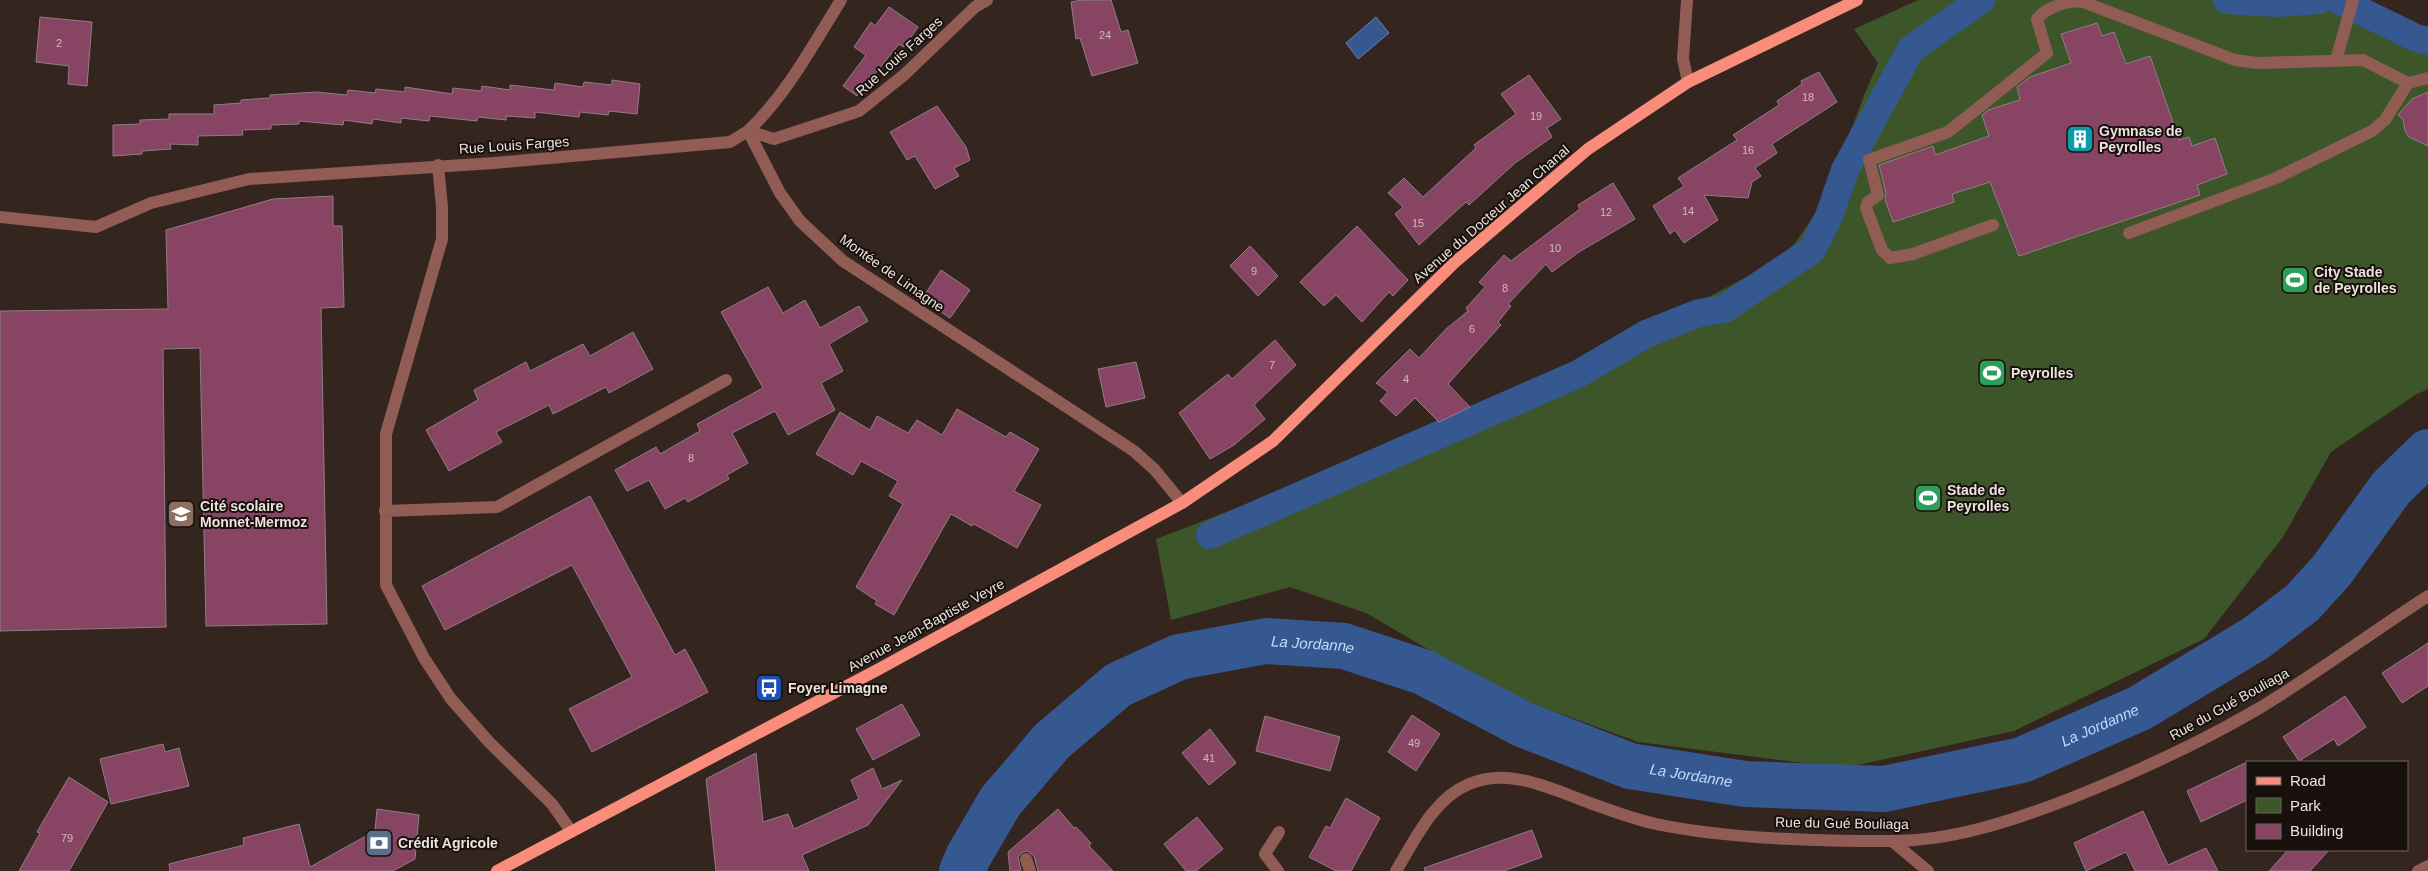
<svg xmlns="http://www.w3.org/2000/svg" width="2428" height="871" font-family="Arial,sans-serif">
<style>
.green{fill:#3d5629}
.water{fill:#365890;stroke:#6d81a7}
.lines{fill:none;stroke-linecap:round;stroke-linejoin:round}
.canal{stroke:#365890;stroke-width:28}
.river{stroke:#365890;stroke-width:46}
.building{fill:#874463;stroke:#907e85}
.minor{stroke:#915c53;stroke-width:12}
.major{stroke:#fa8c7b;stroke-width:12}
.labels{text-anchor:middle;stroke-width:4;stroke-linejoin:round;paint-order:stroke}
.number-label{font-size:11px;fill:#d3babf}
.street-label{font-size:14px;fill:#ece2de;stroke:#17100d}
.poi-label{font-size:14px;font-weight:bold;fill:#ece2de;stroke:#17100d;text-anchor:start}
.water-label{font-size:15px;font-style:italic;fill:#c3d8fa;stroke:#17100d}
</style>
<rect width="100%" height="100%" fill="#34251f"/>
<path class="green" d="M 1918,0 L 2366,0 L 2428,33 L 2428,389 L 2415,395 L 2331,452 L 2283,537 L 2204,639 L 2014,731 L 1844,768 L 1638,742 L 1503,693 L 1366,613 L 1290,587 L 1171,620 L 1156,539 L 1307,481 L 1593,358 L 1786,256 L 1825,200 L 1865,93 L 1878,63 L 1854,29 Z"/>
<path class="water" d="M 1376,17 L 1389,33 L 1358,59 L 1346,43 Z"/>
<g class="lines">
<path class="canal" d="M 2227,0 L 2277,3 L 2319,0
M 2338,0 L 2416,38 L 2428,41
M 1210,535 L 1578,374 L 1646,334 L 1699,313 L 1724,309 L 1812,250 L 1829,216 L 1845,170 L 1911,49 L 1981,0"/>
<path class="river" id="s1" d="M 962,871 L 968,857 L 1000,802 L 1052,741 L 1118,685 L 1179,657 L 1266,641 L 1344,646 L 1423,672 L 1522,724 L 1630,766 L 1745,784 L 1884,789 L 2022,760 L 2140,708 L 2256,638 L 2302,603 L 2332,570 L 2391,488 L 2428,452"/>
</g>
<path class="building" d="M 1082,0 L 1111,0 L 1121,32 L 1128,30 L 1138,63 L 1092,76 L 1080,38 L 1076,39 L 1071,2 Z
M 889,7 L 918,27 L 904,47 L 899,44 L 857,96 L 843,86 L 866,55 L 854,47 L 871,22 L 875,26 Z
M 40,17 L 92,22 L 87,86 L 68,84 L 69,66 L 36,62 Z
M 2097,23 L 2102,36 L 2114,32 L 2126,64 L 2150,56 L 2179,140 L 2189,137 L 2192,146 L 2215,138 L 2227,174 L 2197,185 L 2200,195 L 2019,256 L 1990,182 L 1952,194 L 1954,202 L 1893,222 L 1885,199 L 1886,193 L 1879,165 L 1933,146 L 1935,155 L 1989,136 L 1982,115 L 1988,110 L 2020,100 L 2017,87 L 2030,77 L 2071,63 L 2061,34 Z
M 1819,72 L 1837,102 L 1772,144 L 1777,153 L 1755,168 L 1761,176 L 1752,182 L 1748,198 L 1704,195 L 1718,220 L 1684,243 L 1675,230 L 1670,234 L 1653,206 L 1684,186 L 1678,178 L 1737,140 L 1733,135 L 1779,105 L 1777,101 L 1802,84 L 1801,81 Z
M 1529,75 L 1561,119 L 1547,128 L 1552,137 L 1515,163 L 1469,205 L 1466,202 L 1419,245 L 1395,214 L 1403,207 L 1388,193 L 1404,178 L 1423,197 L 1476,148 L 1474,145 L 1516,114 L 1501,94 Z
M 612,80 L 640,84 L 637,114 L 609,111 L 608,115 L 580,112 L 579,117 L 535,112 L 535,118 L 506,116 L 506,120 L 478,117 L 477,121 L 430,116 L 429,121 L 401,118 L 401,123 L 373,119 L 372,124 L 344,120 L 343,125 L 299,121 L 299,124 L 271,125 L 271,129 L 242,130 L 243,135 L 198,136 L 198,145 L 170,144 L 171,149 L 142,151 L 142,154 L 113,156 L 113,125 L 140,124 L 140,120 L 169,119 L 169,114 L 214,114 L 214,105 L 241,103 L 241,100 L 270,98 L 270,95 L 316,92 L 347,95 L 348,90 L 375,93 L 376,89 L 405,92 L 405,87 L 452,94 L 453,88 L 481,91 L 482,86 L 510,90 L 510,85 L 554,90 L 555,83 L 583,87 L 584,82 L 612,85 Z
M 2428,92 L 2428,146 L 2409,137 L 2405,131 L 2403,119 L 2398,115 L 2412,99 Z
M 937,106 L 966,147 L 970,160 L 954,168 L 959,176 L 935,189 L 915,156 L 907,160 L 890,132 Z
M 1613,183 L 1635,219 L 1579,252 L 1552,272 L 1546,264 L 1508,304 L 1511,306 L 1498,322 L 1501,325 L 1448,384 L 1470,407 L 1439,422 L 1415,398 L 1396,416 L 1380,401 L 1388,392 L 1376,383 L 1410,349 L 1419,358 L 1446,329 L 1468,311 L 1466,308 L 1485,287 L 1479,282 L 1504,255 L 1511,261 L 1580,209 L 1578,205 Z
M 333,196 L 333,226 L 342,226 L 344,307 L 321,308 L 327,624 L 206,626 L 200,348 L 163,349 L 166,627 L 0,631 L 0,311 L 168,309 L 166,230 L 273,199 Z
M 1357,226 L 1408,280 L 1393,296 L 1389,292 L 1362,322 L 1336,295 L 1324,306 L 1300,282 Z
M 1250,246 L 1278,276 L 1258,296 L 1230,266 Z
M 941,270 L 970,290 L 950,318 L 922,299 Z
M 768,287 L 783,313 L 805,300 L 820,328 L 859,306 L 868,321 L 829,344 L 843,371 L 821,383 L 835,410 L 788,435 L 775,411 L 732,433 L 748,463 L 727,475 L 729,479 L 688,502 L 685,498 L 665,509 L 649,480 L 627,491 L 615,470 L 656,447 L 660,454 L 700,431 L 697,424 L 763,388 L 721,312 Z
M 633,332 L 653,369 L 609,393 L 606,387 L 553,414 L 549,405 L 496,432 L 502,442 L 449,471 L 426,430 L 478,400 L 474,390 L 526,362 L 530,371 L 583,344 L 590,356 Z
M 1275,340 L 1296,365 L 1254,405 L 1265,419 L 1234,445 L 1210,459 L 1179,413 L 1228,374 L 1232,379 Z
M 1136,362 L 1145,398 L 1106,407 L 1098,369 Z
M 957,409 L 1006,437 L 1010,432 L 1039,449 L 1014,491 L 1041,505 L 1017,548 L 974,524 L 972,526 L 951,514 L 894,615 L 875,604 L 877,601 L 856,587 L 903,504 L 889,496 L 898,481 L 861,461 L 853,475 L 816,454 L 840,412 L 870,430 L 877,416 L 908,433 L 917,420 L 942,435 Z
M 590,496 L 675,655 L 685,649 L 708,692 L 592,752 L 569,709 L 632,677 L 572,565 L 445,630 L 422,586 Z
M 2428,643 L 2428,686 L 2402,703 L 2382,673 Z
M 2345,696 L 2366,727 L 2338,746 L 2334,739 L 2299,761 L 2283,737 Z
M 902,704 L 920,735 L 873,760 L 856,729 Z
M 1412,715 L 1440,734 L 1416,771 L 1388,752 Z
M 1265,716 L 1340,737 L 1330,771 L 1256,751 Z
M 1210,729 L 1236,763 L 1209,785 L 1182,753 Z
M 163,744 L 165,752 L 179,748 L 189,786 L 111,804 L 100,759 Z
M 756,753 L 763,822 L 788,814 L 794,829 L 859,799 L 851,780 L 873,768 L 882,789 L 902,780 L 868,825 L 802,855 L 809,871 L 716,871 L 706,779 Z
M 2247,762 L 2247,800 L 2201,822 L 2187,791 Z
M 69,777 L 108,802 L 69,871 L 19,871 L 40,833 L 37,832 Z
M 1346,798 L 1380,818 L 1351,871 L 1336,871 L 1309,857 L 1326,826 L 1330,828 Z
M 377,809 L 419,815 L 415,859 L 393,871 L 170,871 L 169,864 L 244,845 L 243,838 L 299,824 L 310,867 L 375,831 Z
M 1058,809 L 1074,828 L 1076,827 L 1091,843 L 1089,846 L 1113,871 L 1038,871 L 1034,856 L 1027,851 L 1023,852 L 1018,857 L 1021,871 L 1010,871 L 1008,852 Z
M 2143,811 L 2168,865 L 2206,848 L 2218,871 L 2135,871 L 2126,852 L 2086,871 L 2074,843 Z
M 1197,817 L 1223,849 L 1196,871 L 1186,871 L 1164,844 Z
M 1532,830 L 1542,857 L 1504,871 L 1425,871 L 1424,868 Z
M 2288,850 L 2329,850 L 2310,871 L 2269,871 Z"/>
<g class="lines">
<path class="minor" d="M 841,0 C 813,45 787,94 748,131 L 780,193 L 800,221 L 843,261 L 1134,451 L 1155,470 L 1182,503
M 1687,0 L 1683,59 L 1688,82
M 2336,60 L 2353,0
M 438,165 L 442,207 L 442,239 L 386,434 L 386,585 L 424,658 L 451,699 L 489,742 L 552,804 L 571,831
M 0,217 L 96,227 L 151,203 L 249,179 L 494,163 L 730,142 L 748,131 L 774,139 L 859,111 L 904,75 L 975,7 L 987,0
M 1993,225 L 1913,254 L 1890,258 L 1882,250 L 1866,208 L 1868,202 L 1878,195 L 1869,160 L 1948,132 L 2047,53 L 2037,19 C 2046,7 2069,0 2083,2 L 2235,60 L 2257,63 L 2363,60 L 2408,83 L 2428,78
M 2129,233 L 2276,178 L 2372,131 L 2385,120 L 2408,83
M 385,511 L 497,507 L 726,380
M 1893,842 L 1928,871
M 1026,859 L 1030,871
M 1278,871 L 1265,854 L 1279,832
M 1396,871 C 1415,840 1433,799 1469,784 C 1510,767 1551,789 1590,803 C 1612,811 1633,819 1656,824 C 1728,839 1816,841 1891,841 C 1952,841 2012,821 2069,799 C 2132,774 2196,745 2256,710 C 2315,675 2370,633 2428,596
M 2418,871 L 2428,866"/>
<path class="major" d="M 497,871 L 879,669 L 1182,503 L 1273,441 L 1454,263 L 1588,149 L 1688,82 L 1857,0"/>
</g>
<defs>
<g id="building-square" transform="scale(1.4375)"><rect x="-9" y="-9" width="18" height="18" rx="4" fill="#0f9aa8" stroke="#17100d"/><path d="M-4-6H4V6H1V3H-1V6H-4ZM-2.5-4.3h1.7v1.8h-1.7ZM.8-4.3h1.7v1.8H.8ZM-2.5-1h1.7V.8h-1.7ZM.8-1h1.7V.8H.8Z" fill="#fff"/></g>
<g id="stadium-square" transform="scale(1.4375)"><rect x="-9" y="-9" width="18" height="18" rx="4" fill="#2e9e5b" stroke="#17100d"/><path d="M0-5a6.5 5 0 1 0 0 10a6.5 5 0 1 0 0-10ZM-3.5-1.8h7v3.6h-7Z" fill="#fff"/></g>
<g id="school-square" transform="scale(1.4375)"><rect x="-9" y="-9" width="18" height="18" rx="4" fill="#8d6e63" stroke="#17100d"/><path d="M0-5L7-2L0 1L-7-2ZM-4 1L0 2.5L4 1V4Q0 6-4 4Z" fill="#fff"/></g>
<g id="bus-square" transform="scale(1.4375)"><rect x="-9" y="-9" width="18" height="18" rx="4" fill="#1a4fb4" stroke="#17100d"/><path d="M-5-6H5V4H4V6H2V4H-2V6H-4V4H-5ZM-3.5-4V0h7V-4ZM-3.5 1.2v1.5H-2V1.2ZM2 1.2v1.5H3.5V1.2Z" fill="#fff"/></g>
<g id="bank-square" transform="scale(1.4375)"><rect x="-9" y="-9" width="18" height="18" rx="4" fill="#5c6f8a" stroke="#17100d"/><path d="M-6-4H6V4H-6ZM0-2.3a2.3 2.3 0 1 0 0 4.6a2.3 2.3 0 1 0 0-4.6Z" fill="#fff"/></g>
</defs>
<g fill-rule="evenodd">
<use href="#building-square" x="2080" y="139"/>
<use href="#stadium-square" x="2295" y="280"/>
<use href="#stadium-square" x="1992" y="373"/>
<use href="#stadium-square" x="1928" y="498"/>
<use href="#school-square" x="181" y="514"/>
<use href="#bus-square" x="769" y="688"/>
<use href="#bank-square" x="379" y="843"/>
</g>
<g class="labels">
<g class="number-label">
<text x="1105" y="39">24</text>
<text x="59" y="47">2</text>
<text x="1808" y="101">18</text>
<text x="1536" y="120">19</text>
<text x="1748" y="154">16</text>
<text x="1688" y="215">14</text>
<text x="1606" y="216">12</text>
<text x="1418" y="227">15</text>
<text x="1555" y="252">10</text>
<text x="1254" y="275">9</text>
<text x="1505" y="292">8</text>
<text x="1472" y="333">6</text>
<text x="1272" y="369">7</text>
<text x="1406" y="383">4</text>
<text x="691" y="462">8</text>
<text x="1414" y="747">49</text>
<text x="1209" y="762">41</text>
<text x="67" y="842">79</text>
</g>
<g class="street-label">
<text transform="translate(899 56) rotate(-42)" y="5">Rue Louis Farges</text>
<text transform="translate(514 145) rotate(-4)" y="5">Rue Louis Farges</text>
<text transform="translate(1491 214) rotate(-41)" y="5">Avenue du Docteur Jean Chanal</text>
<text transform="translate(892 273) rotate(35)" y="5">Montée de Limagne</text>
<text transform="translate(926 625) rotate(-29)" y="5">Avenue Jean-Baptiste Veyre</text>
<text transform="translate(2229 704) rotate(-29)" y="5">Rue du Gué Bouliaga</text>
<text transform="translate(1842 823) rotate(1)" y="5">Rue du Gué Bouliaga</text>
</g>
<g class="poi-label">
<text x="2099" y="136">Gymnase de<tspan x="2099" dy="16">Peyrolles</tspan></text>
<text x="2314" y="277">City Stade<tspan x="2314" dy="16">de Peyrolles</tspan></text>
<text x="2011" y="378">Peyrolles</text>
<text x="1947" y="495">Stade de<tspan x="1947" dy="16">Peyrolles</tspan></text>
<text x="200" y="511">Cité scolaire<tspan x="200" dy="16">Monnet-Mermoz</tspan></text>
<text x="788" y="693">Foyer Limagne</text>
<text x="398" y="848">Crédit Agricole</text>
</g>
<g class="water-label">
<text dy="5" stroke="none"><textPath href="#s1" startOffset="448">La Jordanne</textPath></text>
<text dy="5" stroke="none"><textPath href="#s1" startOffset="1272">La Jordanne</textPath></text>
<text dy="5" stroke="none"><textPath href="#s1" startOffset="852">La Jordanne</textPath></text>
</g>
</g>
<rect x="2246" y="761" width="162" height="90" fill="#17100d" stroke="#6c6461"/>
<rect x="2256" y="777" width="25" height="8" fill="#fa8c7b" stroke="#6c6461"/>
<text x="2290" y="786" font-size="15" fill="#ece2de">Road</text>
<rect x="2256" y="798" width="25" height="15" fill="#3d5629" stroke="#6c6461"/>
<text x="2290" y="811" font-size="15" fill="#ece2de">Park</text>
<rect x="2256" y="824" width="25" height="15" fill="#874463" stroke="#6c6461"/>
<text x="2290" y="836" font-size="15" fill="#ece2de">Building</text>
</svg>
